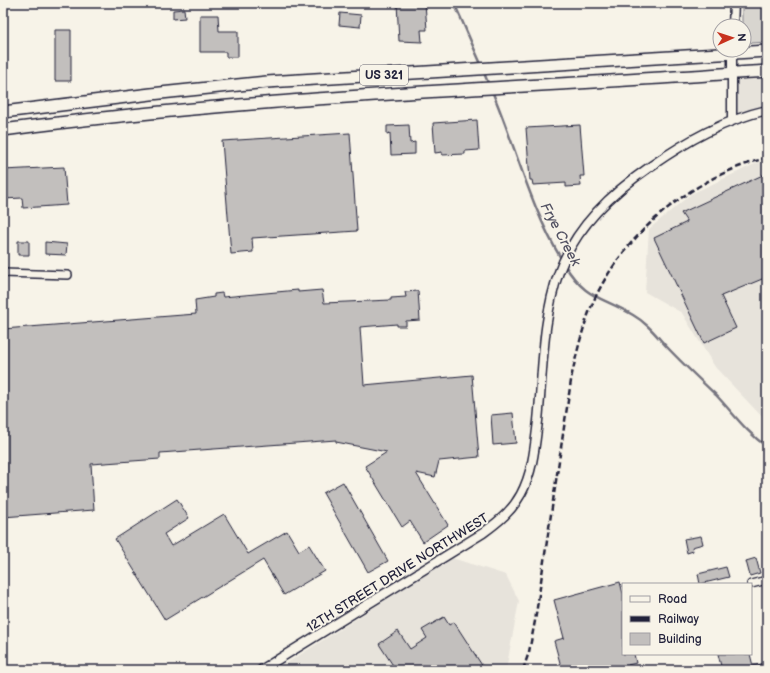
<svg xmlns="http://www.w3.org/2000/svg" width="770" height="673" font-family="'Balsamiq Sans',sans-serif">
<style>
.built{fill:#e7e3db}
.green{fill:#d8d5cf;stroke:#7d7c85}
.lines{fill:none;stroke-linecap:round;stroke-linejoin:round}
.stream{stroke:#76747f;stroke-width:2.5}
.building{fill:#c2bfbd;stroke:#22223b}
.minor-casing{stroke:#22223b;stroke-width:10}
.tertiary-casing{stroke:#22223b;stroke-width:11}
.trunk-casing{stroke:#22223b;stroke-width:14}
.minor{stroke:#f7f3e8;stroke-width:7}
.tertiary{stroke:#f7f3e8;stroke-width:8}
.trunk{stroke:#f7f3e8;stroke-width:11}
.rail{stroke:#22223b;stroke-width:2.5;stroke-dasharray:6 3;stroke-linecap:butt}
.labels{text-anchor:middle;stroke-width:4;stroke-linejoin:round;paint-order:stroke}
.shield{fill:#f7f3e8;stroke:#62616f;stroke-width:1}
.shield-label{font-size:12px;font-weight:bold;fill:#22223b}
.street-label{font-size:13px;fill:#22223b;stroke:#f7f3e8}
.water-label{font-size:14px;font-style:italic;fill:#535263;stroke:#f7f3e8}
</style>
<rect width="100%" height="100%" fill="#f7f3e8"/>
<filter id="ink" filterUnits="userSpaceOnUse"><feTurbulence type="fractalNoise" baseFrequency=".025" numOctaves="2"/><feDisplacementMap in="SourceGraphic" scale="8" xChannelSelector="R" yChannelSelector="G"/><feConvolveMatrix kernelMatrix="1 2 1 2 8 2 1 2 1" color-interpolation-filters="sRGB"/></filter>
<g filter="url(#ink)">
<path class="built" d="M 767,71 L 767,110 L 732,120 L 732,74 Z
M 767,161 L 767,422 L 715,367 L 682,313 L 645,292 L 649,229 L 691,194 L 757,163 Z
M 452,558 L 506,575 L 519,601 L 506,670 L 276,670 Z"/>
<path class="green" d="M 742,3 L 767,3 L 767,42 L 751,43 L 744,36 L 744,26 L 742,26 Z"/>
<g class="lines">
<path class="stream" d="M 454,3 C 464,24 472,45 482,66
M 484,73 L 489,85
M 492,91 C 516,147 530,207 562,260
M 564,264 C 586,300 601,296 633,315 C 647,323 656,335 666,346 C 682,363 699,379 716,395 C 733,413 746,432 767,447"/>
</g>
<path class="building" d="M 397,3 L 425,3 L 427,30 L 421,30 L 422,42 L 399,41 Z
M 184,9 L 185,18 L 173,19 L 173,10 Z
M 340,13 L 361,15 L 360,27 L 339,25 Z
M 200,15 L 218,15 L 219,31 L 238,31 L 238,57 L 226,57 L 226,52 L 200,52 Z
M 55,30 L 71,30 L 71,81 L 55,81 Z
M 477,120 L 479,150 L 465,151 L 465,154 L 442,155 L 442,152 L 435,153 L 433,123 Z
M 409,125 L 410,143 L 415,142 L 415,154 L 391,155 L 390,133 L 387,134 L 387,126 Z
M 580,125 L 584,176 L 580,176 L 581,186 L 566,187 L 566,183 L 533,185 L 532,180 L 530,180 L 526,128 Z
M 350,133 L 357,231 L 252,238 L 253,252 L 231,254 L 222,141 Z
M 64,167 L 67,205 L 23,208 L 22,198 L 3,199 L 3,170 Z
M 767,173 L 767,277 L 721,296 L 736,328 L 704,343 L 654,238 L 687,222 L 681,213 Z
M 18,241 L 29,241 L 29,255 L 18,255 Z
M 45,242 L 67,244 L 66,255 L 45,254 Z
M 298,290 L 298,292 L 322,290 L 324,303 L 391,300 L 391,298 L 406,297 L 405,292 L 418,291 L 420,320 L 406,321 L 406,326 L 397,326 L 397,324 L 360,327 L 364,385 L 472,375 L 479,457 L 439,461 L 435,477 L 416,473 L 448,525 L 423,542 L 410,521 L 402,527 L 365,466 L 387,452 L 336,442 L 336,440 L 160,453 L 160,459 L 91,464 L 94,510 L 3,517 L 3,329 L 196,314 L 195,300 L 214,297 L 214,294 L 222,293 L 223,297 Z
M 513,413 L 516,443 L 493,445 L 491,415 Z
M 343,482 L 388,561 L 368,572 L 323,493 Z
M 177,499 L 189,518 L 164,534 L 171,546 L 224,514 L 248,554 L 287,531 L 299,551 L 309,545 L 325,571 L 284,595 L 263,560 L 165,620 L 115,539 Z
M 701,536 L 703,544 L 692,547 L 693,551 L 687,553 L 684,539 Z
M 756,558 L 760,573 L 750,576 L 746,561 Z
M 726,567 L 729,577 L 700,584 L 698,574 Z
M 620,582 L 623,594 L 623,654 L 634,654 L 636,663 L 628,665 L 629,670 L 562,670 L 554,641 L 564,638 L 554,600 Z
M 444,617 L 449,625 L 454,622 L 485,670 L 396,670 L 379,644 L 398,631 L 410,649 L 427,638 L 422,630 Z
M 718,654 L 750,654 L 753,666 L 765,663 L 767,670 L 722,670 Z"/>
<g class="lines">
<g class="minor-casing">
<path id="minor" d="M 3,273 L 68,275
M 751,584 L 767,580"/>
</g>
<g class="tertiary-casing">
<path id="tertiary" d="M 733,26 L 734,3
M 732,120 L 732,50
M 261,670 L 483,533 C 498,522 512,511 521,494 C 533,472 535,445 538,421 C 543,372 542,319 559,272 C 576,226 612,193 651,166 C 687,141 724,120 767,110"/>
</g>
<g class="trunk-casing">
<path id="trunk" d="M 3,112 L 151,94 L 267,82 L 767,51
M 3,130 C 256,96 512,89 767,71"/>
</g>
<use href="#minor" class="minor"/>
<use href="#tertiary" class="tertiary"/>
<use href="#trunk" class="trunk"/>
<path class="rail" d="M 523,670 L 529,652 L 535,621 L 572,374 C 578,348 584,321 596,296 C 628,230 696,175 767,158"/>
</g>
</g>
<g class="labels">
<rect class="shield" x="360" y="65" width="48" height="20" rx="3"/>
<g class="shield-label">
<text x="384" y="79">US 321</text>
</g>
<g class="street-label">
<text transform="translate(397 572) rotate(-32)" y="5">12TH STREET DRIVE NORTHWEST</text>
</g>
<g class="water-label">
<text transform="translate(561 234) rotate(62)" y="5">Frye Creek</text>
</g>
</g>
<rect width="770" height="673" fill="none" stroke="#f7f3e8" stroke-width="16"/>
<rect x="8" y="8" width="754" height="657" fill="none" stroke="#22223b" stroke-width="1.5" filter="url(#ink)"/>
<rect x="622" y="583" width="130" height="72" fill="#f7f3e8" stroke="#a29fa3"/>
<rect x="630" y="596" width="20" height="6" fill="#f7f3e8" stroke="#a29fa3"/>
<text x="658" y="603" font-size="12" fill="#22223b">Road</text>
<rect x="630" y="616" width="20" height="6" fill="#22223b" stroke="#a29fa3"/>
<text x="658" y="623" font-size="12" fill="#22223b">Railway</text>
<rect x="630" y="633" width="20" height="12" fill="#c2bfbd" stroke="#a29fa3"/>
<text x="658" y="643" font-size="12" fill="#22223b">Building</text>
<g transform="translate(732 38) rotate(87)"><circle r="19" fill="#f7f3e8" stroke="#a29fa3"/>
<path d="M0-3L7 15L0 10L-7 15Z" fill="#c8321e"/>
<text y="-6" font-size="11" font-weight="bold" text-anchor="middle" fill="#22223b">N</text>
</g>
</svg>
